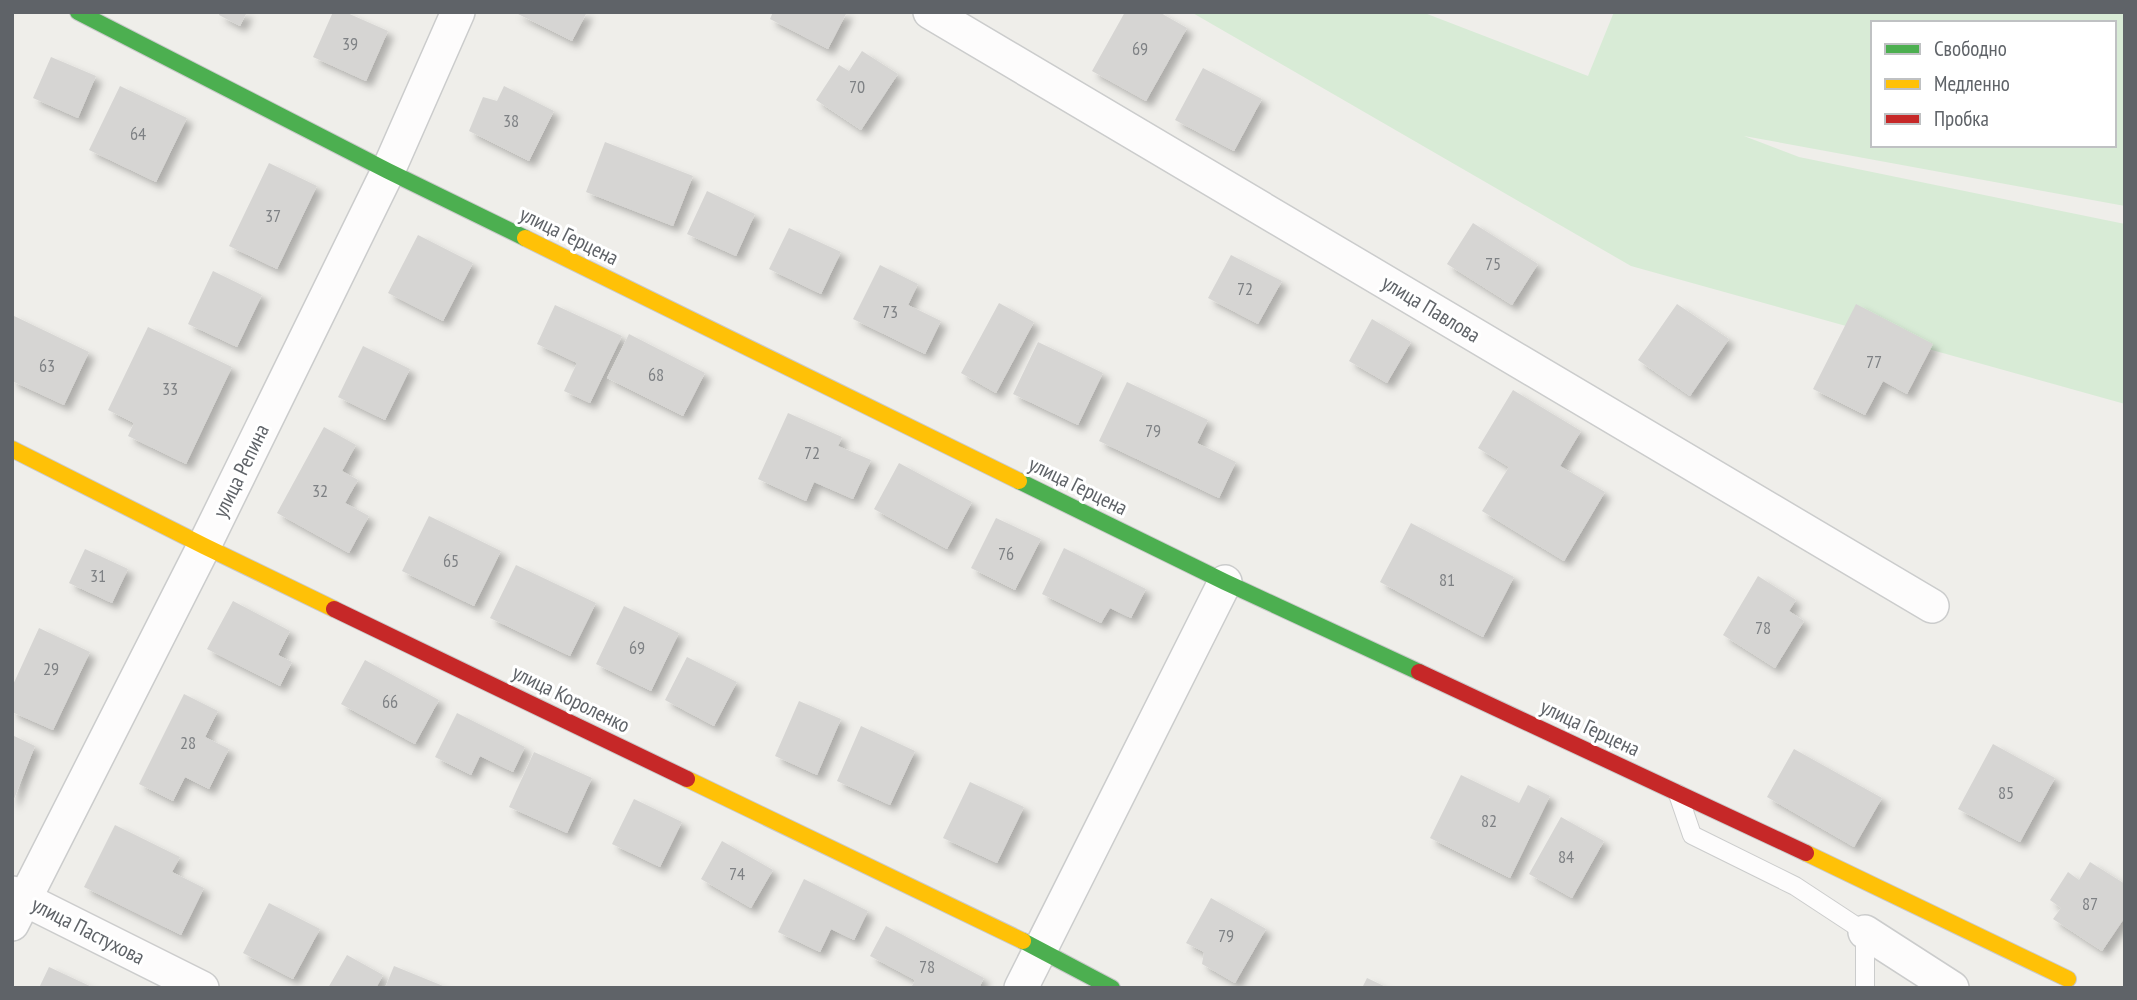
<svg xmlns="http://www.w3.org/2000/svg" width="2137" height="1000" font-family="'PT Sans Narrow',sans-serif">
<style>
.green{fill:#d8ebd6;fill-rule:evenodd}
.building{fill:#d6d5d3;filter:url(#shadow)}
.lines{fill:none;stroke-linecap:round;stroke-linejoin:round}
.lane-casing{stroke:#cbcccc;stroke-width:20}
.street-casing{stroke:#cbcccc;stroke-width:36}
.fast-casing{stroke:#cacacb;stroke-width:18}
.slow-casing{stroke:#cacacb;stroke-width:18}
.jam-casing{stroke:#cacacb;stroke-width:18}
.lane{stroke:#fdfcfc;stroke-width:18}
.street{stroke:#fdfcfc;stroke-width:33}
.fast{stroke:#4caf50;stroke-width:16}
.slow{stroke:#ffc107;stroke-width:16}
.jam{stroke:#c62828;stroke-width:16}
.labels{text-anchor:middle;stroke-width:6;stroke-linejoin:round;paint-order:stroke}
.number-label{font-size:18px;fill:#7e8184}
.street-label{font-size:21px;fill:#5f6368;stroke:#fff}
</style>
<defs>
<filter id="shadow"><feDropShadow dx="6" dy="6" stdDeviation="3.5" flood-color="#0004"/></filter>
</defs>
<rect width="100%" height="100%" fill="#efeeea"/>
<path class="green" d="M 1191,12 L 1422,12 L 1588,76 L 1614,12 L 2125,12 L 2125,206 L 1744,136 L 1799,157 L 2125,224 L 2125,404 L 1631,266 ZM 1873,23 L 2114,23 L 2114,145 L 1873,145 Z"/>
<path class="building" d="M 220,12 L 247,12 L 240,26 L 219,15 Z
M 333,12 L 345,12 L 388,31 L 366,81 L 313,57 Z
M 514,12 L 587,12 L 572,41 Z
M 773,12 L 847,12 L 828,49 L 770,19 Z
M 1125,12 L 1159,12 L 1187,28 L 1146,101 L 1092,71 Z
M 862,51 L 898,74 L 861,130 L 816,100 L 839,65 L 849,71 Z
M 51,57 L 96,76 L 78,118 L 33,98 Z
M 1203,68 L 1262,99 L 1234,151 L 1175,120 Z
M 120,86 L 187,118 L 156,182 L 89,150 Z
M 504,86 L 554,111 L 529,161 L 469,131 L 483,97 L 497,101 Z
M 605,142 L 693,176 L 673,226 L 586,192 Z
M 269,163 L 317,186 L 277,269 L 229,246 Z
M 707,191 L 755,214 L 736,256 L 687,234 Z
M 1473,223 L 1538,264 L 1512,305 L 1447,264 Z
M 789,228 L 841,252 L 821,294 L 769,269 Z
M 418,235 L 473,263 L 443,321 L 388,293 Z
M 1231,255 L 1282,281 L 1258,324 L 1208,298 Z
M 880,265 L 918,284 L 908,305 L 941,321 L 925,354 L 853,319 Z
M 213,271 L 262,295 L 237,347 L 188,324 Z
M 999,303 L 1034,322 L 996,393 L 961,373 Z
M 1677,304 L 1729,339 L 1690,396 L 1638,360 Z
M 1856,304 L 1933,344 L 1907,394 L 1883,381 L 1865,415 L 1813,389 Z
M 555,305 L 622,336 L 590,403 L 564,391 L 577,363 L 537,344 Z
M 12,315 L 89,352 L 64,405 L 12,381 Z
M 1372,319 L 1411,342 L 1387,383 L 1349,361 Z
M 148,327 L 232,367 L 186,464 L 128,436 L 134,423 L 108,410 Z
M 629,334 L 705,373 L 683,416 L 607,378 Z
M 1038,342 L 1103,373 L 1078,425 L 1013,394 Z
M 363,346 L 410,369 L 385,420 L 338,397 Z
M 1127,382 L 1208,420 L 1197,443 L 1236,462 L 1219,498 L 1099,441 Z
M 1513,390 L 1581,431 L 1560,466 L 1605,492 L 1564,561 L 1482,511 L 1509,467 L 1478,448 Z
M 788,413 L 842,437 L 838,446 L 871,460 L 853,499 L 814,482 L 806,501 L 758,479 Z
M 324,427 L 356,445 L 342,471 L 358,480 L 345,503 L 369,516 L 349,553 L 277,513 Z
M 899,463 L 972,502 L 947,549 L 874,509 Z
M 429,516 L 501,551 L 474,606 L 402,571 Z
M 996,518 L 1041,539 L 1015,590 L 971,568 Z
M 1411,523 L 1514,577 L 1483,637 L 1380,582 Z
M 1064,548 L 1146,589 L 1131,618 L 1110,608 L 1101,623 L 1042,594 Z
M 85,549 L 128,569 L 112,603 L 69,583 Z
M 516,565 L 596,603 L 570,656 L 490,618 Z
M 1758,576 L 1796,600 L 1789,611 L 1804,621 L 1775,668 L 1723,635 Z
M 233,601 L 290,631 L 278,655 L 292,662 L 280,686 L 207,649 Z
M 624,606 L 679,633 L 651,691 L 596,664 Z
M 39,628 L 90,652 L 53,730 L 12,712 L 12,687 Z
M 687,657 L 737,682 L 714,726 L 665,700 Z
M 365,660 L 439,700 L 415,744 L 341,704 Z
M 184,694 L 218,711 L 205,737 L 229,749 L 209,789 L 185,777 L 173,801 L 139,784 Z
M 799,701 L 841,719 L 817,775 L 775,756 Z
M 457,713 L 525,747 L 513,772 L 480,756 L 471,775 L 435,757 Z
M 861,726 L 915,751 L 890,805 L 837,781 Z
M 12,735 L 35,746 L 12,804 Z
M 1993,744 L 2055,778 L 2020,842 L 1958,809 Z
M 1794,749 L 1882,798 L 1854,847 L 1767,797 Z
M 534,752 L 592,778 L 567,833 L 509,807 Z
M 1461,775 L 1519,803 L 1528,785 L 1550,796 L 1510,878 L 1430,838 Z
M 970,782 L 1024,807 L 997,863 L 943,838 Z
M 634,799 L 682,822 L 660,867 L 612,844 Z
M 1561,817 L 1604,841 L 1572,898 L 1529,874 Z
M 115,825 L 180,857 L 172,872 L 204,888 L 181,935 L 84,887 Z
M 722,841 L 773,870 L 751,908 L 701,879 Z
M 2090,862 L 2125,884 L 2125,917 L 2102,951 L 2053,919 L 2061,908 L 2050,900 L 2068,872 L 2079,880 Z
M 804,879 L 868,911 L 854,940 L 831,929 L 820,952 L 778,932 Z
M 1211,898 L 1266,929 L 1235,983 L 1202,964 L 1204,952 L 1186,943 Z
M 269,903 L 320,929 L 293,979 L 243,953 Z
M 886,926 L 984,978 L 979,988 L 911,988 L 915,980 L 870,956 Z
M 347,955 L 383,975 L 376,988 L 328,988 Z
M 394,966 L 448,988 L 385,988 Z
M 49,967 L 94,988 L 39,988 Z
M 1367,978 L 1388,988 L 1362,988 Z"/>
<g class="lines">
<g class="lane-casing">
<path id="lane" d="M 1678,794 L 1692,835 L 1795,886 L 1865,932 L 1865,988"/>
</g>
<g class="street-casing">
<path id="street" d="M 930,12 L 1932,606
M 12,893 L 202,988
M 12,924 L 204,546 L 388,171 L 458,12
M 1865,932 L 1952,988
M 1021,988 L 1225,582"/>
</g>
<g class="fast-casing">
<path id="fast" d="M 78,12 L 388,171 L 525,238
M 1019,481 L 1225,582 L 1419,672
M 1023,941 L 1112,988"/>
</g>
<g class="slow-casing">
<path id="slow" d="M 525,238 L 1019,481
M 12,449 L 204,546 L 334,609
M 687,779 L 1023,941
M 1806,853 L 2068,979"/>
</g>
<g class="jam-casing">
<path id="jam" d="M 334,609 L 687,779
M 1419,672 L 1806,853"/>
</g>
<use href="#lane" class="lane"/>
<use href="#street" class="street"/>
<use href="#fast" class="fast"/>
<use href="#slow" class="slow"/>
<use href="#jam" class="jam"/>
</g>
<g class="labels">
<g class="number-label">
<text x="350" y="50">39</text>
<text x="1140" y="55">69</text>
<text x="857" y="93">70</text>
<text x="511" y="127">38</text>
<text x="138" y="140">64</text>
<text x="273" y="222">37</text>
<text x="1493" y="270">75</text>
<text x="1245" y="295">72</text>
<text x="890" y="318">73</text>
<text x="1874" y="368">77</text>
<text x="47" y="372">63</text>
<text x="656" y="381">68</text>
<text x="170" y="395">33</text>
<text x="1153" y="437">79</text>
<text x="812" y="459">72</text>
<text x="320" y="497">32</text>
<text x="1006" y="560">76</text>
<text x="451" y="567">65</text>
<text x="98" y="582">31</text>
<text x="1447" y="586">81</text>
<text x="1763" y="634">78</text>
<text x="637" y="654">69</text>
<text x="51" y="675">29</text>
<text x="390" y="708">66</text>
<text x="188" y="749">28</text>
<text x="2006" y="799">85</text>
<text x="1489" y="827">82</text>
<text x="1566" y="863">84</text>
<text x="737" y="880">74</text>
<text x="2090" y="910">87</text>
<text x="1226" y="942">79</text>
<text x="927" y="973">78</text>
</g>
<g class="street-label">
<text transform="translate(569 236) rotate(26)" y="7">улица Герцена</text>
<text transform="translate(1431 309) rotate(31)" y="7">улица Павлова</text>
<text transform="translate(241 471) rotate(-64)" y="7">улица Репина</text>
<text transform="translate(1078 486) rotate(26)" y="7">улица Герцена</text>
<text transform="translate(571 699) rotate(26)" y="7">улица Короленко</text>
<text transform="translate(1590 728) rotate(25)" y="7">улица Герцена</text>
<text transform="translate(88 931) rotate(27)" y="7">улица Пастухова</text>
</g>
</g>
<rect width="2137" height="1000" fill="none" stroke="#5f6368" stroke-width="28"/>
<rect x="1871" y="21" width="245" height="126" fill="#ffffff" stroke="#bfc1c3" stroke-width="2"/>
<rect x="1885" y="44" width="35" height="10" fill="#4caf50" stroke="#bfc1c3" stroke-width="2"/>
<text x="1934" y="56" font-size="21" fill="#5f6368">Свободно</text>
<rect x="1885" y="79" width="35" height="10" fill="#ffc107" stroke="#bfc1c3" stroke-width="2"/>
<text x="1934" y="91" font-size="21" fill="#5f6368">Медленно</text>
<rect x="1885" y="114" width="35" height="10" fill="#c62828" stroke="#bfc1c3" stroke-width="2"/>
<text x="1934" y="126" font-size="21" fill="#5f6368">Пробка</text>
</svg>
